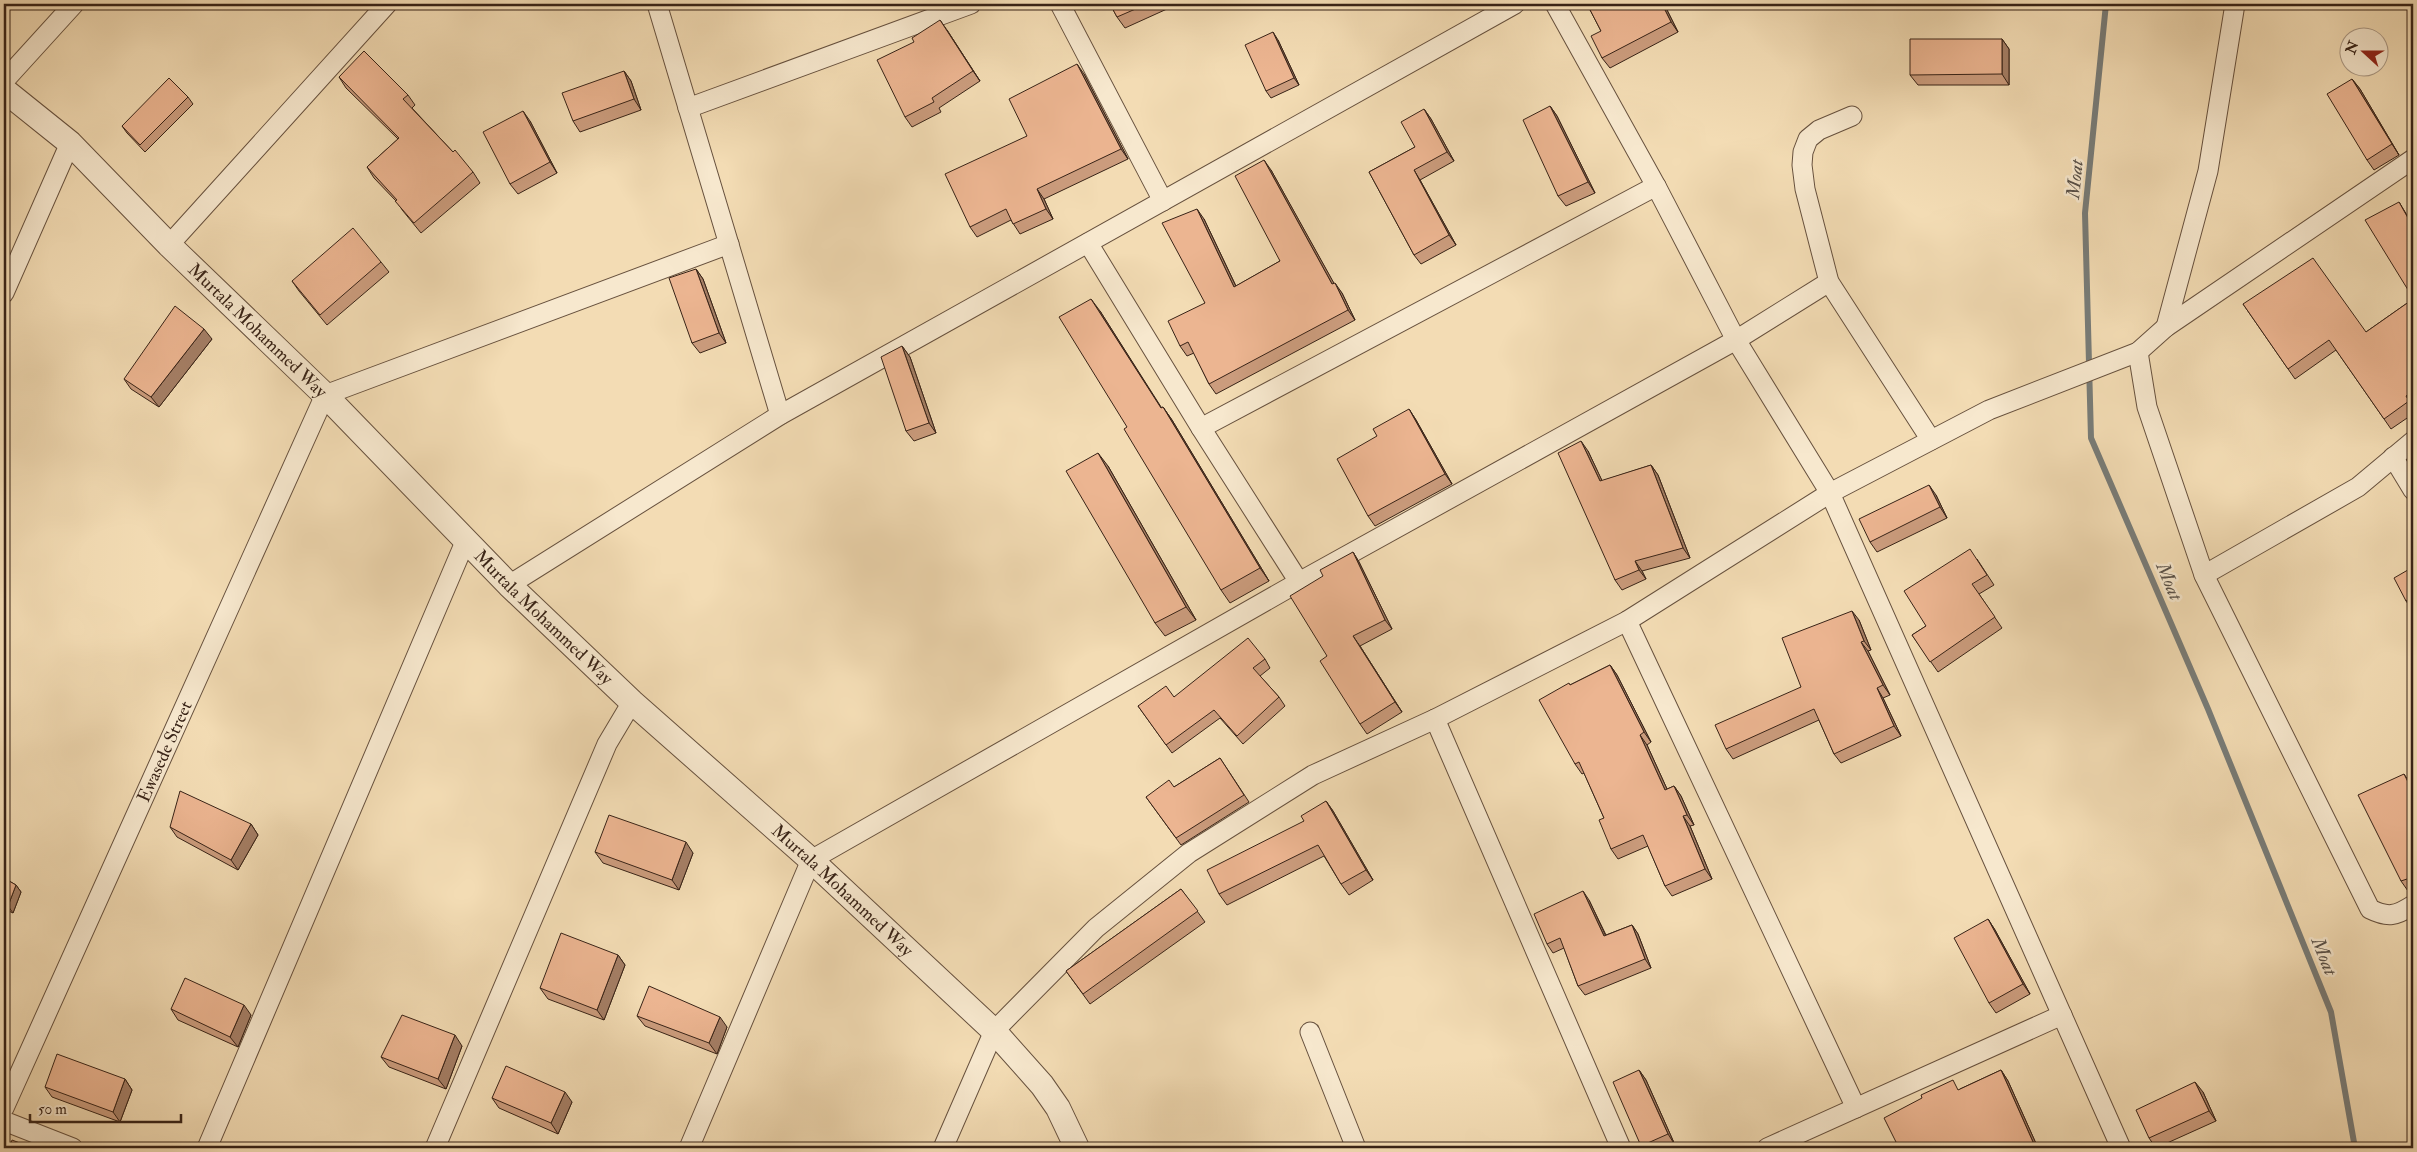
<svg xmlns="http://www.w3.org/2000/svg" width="2417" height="1152" font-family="'IM FELL Double Pica',serif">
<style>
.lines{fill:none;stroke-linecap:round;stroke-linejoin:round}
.stream{stroke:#787c78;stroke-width:6}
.minor-casing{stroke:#67513e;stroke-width:21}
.tertiary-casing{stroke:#67513e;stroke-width:26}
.minor{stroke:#f7e8ce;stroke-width:19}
.tertiary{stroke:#f7e8ce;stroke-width:24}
.wall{fill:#cb9c7d;stroke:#382317}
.shaded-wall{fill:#a57f66;stroke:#382317}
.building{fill:#ecb591;stroke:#382317}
.labels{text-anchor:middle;stroke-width:5;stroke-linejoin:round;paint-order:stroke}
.street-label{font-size:18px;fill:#382317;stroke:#f7e8ce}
.water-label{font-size:19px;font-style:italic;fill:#585048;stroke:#f7e8ce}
</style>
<rect width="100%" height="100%" fill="#f3dcb4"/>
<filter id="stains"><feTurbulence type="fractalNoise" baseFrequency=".004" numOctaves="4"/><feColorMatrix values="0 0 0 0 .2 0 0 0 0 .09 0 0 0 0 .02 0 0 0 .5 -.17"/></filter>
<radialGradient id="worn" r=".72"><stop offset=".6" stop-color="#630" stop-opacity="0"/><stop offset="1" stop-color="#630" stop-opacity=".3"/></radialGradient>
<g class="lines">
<path class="stream" d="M 2106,4 L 2085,213 L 2091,438 L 2208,709 L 2331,1012 L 2355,1148"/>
<g class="minor-casing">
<g id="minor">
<path d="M 657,4 L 780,415"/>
<path d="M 1060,4 L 1163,201"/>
<path d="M 1555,4 L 1656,186 L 1736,340 L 1830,493 L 2121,1148"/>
<path d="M 4,81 L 74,4"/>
<path d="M 688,108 L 971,4"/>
<path d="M 1852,116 L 1819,130 L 1808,139 L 1803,152 L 1802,165 L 1805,189 L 1829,282 L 1931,440"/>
<path d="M 1088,243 L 1201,428 L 1299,582"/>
<path d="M 169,245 L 387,4"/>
<path d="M 4,293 L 70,143"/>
<path d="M 2166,327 L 2208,171 L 2235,4"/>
<path d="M 2138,352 L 2147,407 L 2204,575 L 2358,487 L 2413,441"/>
<path d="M 1201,428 L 1656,186"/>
<path d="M 2393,457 L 2413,490"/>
<path d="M 2204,575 L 2370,909 C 2388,918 2396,916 2413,905"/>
<path d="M 509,585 L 780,415 L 1515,4"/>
<path d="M 1627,621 L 1856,1108"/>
<path d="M 1435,719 L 1621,1148"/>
<path d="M 1310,1032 L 1356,1148"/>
<path id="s1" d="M 4,1108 L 325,395 L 729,244"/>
<path d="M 4,1121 L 73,1148"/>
<path d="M 207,1148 L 465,542"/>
<path d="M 435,1148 L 607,744 L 632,702"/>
<path d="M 689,1148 L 811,860 L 1299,582 L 1736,340 L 1829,282"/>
<path d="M 943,1148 L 994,1031 L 1096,928 L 1189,853 L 1313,775 L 1435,719 L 1627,621 L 1830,493 L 1989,410 L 2138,352 L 2166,327 L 2413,159"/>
<path d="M 1767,1148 L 2062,1015"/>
</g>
</g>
<g class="tertiary-casing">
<g id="tertiary">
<path id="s2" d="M 4,90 L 70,143 L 169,245 L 325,395 L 509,585 L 632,702 L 811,860 L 994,1031 L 1042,1085 L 1058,1108 L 1077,1148"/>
</g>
</g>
<use href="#minor" class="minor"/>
<use href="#tertiary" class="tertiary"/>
</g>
<path class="wall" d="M 509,4 L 517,4 L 513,7 Z
M 1110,4 L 1178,4 L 1125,28 L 1117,17 Z
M 1587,4 L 1664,4 L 1678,32 L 1610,68 L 1602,58 L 1601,31 Z
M 1701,4 L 1709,4 L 1703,7 Z
M 947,30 L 980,81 L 939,108 L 941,112 L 912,127 L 905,117 Z
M 2002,39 L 2009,49 L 2009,85 L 1918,85 L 1910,75 Z
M 1278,40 L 1299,85 L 1271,98 L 1266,91 Z
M 624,71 L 631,81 L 641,110 L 580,132 L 573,121 Z
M 1084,74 L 1128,159 L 1044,199 L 1053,219 L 1020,234 L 1011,220 L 977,237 L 970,227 L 1027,136 Z
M 339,77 L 408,95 L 415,105 L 412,108 L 453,152 L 473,172 L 480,183 L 421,233 L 403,211 L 396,201 L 374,178 L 367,167 L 398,139 L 346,88 Z
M 2352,79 L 2360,89 L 2399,155 L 2374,170 L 2367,160 Z
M 188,97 L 193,104 L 145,152 L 127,133 L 122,126 Z
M 1550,106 L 1557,116 L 1595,193 L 1566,206 L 1558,196 Z
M 1424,109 L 1431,119 L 1454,161 L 1420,180 L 1456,245 L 1421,264 L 1414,255 L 1369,172 L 1415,147 Z
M 530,121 L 557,173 L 518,194 L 510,184 Z
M 1271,170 L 1334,284 L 1342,293 L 1355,320 L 1216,394 L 1209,384 L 1194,353 L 1187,356 L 1180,346 L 1205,303 L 1204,219 L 1236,286 L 1280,261 Z
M 381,262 L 389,272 L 327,325 L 299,291 L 292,281 Z
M 696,269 L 703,279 L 726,343 L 700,353 L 692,343 Z
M 2413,299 L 2413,414 L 2391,429 L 2336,350 L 2295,379 L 2243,304 L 2366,332 Z
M 1100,311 L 1161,408 L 1163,407 L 1172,420 L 1269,581 L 1230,603 L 1221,590 Z
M 212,339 L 159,407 L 131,389 L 124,379 Z
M 902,346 L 910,357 L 936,433 L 914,441 L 906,431 Z
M 1409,409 L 1416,420 L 1452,484 L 1375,526 L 1368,516 Z
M 1588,451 L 1602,481 L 1651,465 L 1658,475 L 1690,558 L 1642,571 L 1646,579 L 1622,590 L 1615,580 Z
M 1108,466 L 1196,620 L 1165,636 L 1155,623 Z
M 1936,495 L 1947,518 L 1877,552 L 1870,542 Z
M 1353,552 L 1359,562 L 1392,629 L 1360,646 L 1402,712 L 1367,734 L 1360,724 L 1327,656 L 1323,576 Z
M 1977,559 L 1994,585 L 1979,594 L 2002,628 L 1938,672 L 1912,635 L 1926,626 Z
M 2413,567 L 2413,607 L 2411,608 L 2406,601 Z
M 1859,620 L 1871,650 L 1868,651 L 1890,695 L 1883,698 L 1901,736 L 1841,763 L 1834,754 L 1819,720 L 1733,759 L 1726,749 L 1801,687 Z
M 1265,659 L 1270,668 L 1260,676 L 1279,697 L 1285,706 L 1243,744 L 1220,718 L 1172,753 L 1138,706 L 1174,697 Z
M 1610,665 L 1617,675 L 1651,742 L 1647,745 L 1667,789 L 1674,786 L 1681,796 L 1694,825 L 1690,826 L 1712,879 L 1672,896 L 1665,886 L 1648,846 L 1618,859 L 1611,849 L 1604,818 L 1584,773 L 1582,774 L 1575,764 L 1570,685 Z
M 1220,758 L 1249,802 L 1181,845 L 1146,797 L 1174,787 Z
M 2404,774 L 2410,783 L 2413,781 L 2413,889 L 2408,891 L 2401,881 Z
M 1326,801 L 1333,811 L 1373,880 L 1349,895 L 1341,884 L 1324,856 L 1227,905 L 1219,894 L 1304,821 Z
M 251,824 L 258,835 L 238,870 L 177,837 L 170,827 Z
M 595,852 L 693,853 L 679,890 L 603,863 Z
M 4,878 L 16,885 L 21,892 L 13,913 L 4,909 Z
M 1181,889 L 1205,922 L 1090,1004 L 1066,971 Z
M 1589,900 L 1606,935 L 1632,925 L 1638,934 L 1651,968 L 1585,995 L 1578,986 L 1564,948 L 1553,953 L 1547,944 Z
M 1988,919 L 1995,930 L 2030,994 L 1996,1013 L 1989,1003 Z
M 618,955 L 625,965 L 604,1020 L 548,999 L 540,988 Z
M 171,1009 L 251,1015 L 238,1047 L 178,1020 Z
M 637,1016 L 727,1027 L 717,1054 L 645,1026 Z
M 462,1046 L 446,1089 L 389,1067 L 381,1057 Z
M 1639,1070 L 1646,1080 L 1675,1145 L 1667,1148 L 1642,1148 L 1641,1146 Z
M 2001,1070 L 2008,1081 L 2038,1148 L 1899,1148 L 1960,1089 Z
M 125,1079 L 132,1090 L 120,1122 L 52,1097 L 45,1087 Z
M 2203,1092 L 2216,1121 L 2156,1148 L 2149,1138 Z
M 492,1098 L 572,1102 L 558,1134 L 499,1108 Z"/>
<path class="shaded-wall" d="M 1662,4 L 1664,4 L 1678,32 L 1671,22 Z
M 940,20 L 947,30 L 980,81 L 973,71 Z
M 1273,32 L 1278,40 L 1299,85 L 1294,78 Z
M 2002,39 L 2009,49 L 2009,85 L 2002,74 Z
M 1077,64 L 1084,74 L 1128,159 L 1121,149 Z
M 624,71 L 631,81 L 641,110 L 634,99 Z
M 2352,79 L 2360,89 L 2399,155 L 2392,144 Z
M 1550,106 L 1557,116 L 1595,193 L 1588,182 Z
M 1424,109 L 1431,119 L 1454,161 L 1447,152 Z
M 523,111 L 530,121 L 557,173 L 550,162 Z
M 1264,160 L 1271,170 L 1340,294 L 1332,284 Z
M 1414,170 L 1420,180 L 1456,245 L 1449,235 Z
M 1037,189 L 1044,199 L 1053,219 L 1046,209 Z
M 2399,202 L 2413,225 L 2413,227 Z
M 1197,209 L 1204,219 L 1241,297 L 1234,287 Z
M 696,269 L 703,279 L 726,343 L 719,333 Z
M 1335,283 L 1342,293 L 1355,320 L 1348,310 Z
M 1091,299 L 1100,311 L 1170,421 L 1161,408 Z
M 204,329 L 212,339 L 159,407 L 151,397 Z
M 902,346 L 910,357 L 936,433 L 929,423 Z
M 1163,407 L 1172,420 L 1269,581 L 1260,568 Z
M 1409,409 L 1416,420 L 1452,484 L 1445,474 Z
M 1581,441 L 1588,451 L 1607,491 L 1600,481 Z
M 1098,453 L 1108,466 L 1196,620 L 1186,607 Z
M 1651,465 L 1658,475 L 1690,558 L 1683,548 Z
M 1929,485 L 1936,495 L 1947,518 L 1940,507 Z
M 1353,552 L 1359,562 L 1392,629 L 1385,620 Z
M 1635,561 L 1642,571 L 1646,579 L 1639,570 Z
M 1852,611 L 1859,620 L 1871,650 L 1864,641 Z
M 1353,636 L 1360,646 L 1402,712 L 1395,702 Z
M 1861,642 L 1868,651 L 1890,695 L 1883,685 Z
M 1610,665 L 1617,675 L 1651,742 L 1644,732 Z
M 1877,688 L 1883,698 L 1901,736 L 1894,726 Z
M 1640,735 L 1647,745 L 1672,800 L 1665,790 Z
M 1674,786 L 1681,796 L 1694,825 L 1687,815 Z
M 1326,801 L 1333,811 L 1373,880 L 1366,870 Z
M 1683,816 L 1690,826 L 1712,879 L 1705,869 Z
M 251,824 L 258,835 L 238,870 L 231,860 Z
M 686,842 L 693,853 L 679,890 L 672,880 Z
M 16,885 L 21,892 L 13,913 L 8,906 Z
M 1583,891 L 1589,900 L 1610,945 L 1604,936 Z
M 1988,919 L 1995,930 L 2030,994 L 2023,984 Z
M 1632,925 L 1638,934 L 1651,968 L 1645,959 Z
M 618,955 L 625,965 L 604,1020 L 597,1010 Z
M 244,1005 L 251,1015 L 238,1047 L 230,1037 Z
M 720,1017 L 727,1027 L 717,1054 L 709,1043 Z
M 455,1035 L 462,1046 L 446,1089 L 438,1079 Z
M 1639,1070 L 1646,1080 L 1675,1145 L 1668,1134 Z
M 2001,1070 L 2008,1081 L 2038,1148 L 2037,1148 L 2033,1142 Z
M 125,1079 L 132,1090 L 120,1122 L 113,1112 Z
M 2195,1082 L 2203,1092 L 2216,1121 L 2209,1111 Z
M 565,1092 L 572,1102 L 558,1134 L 551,1123 Z"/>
<path class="building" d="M 1110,4 L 1147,4 L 1117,17 Z
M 1587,4 L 1662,4 L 1671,22 L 1602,58 L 1591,36 L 1601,31 Z
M 940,20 L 973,71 L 932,98 L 934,102 L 905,117 L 877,60 L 914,42 L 912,38 Z
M 1273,32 L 1294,78 L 1266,91 L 1245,45 Z
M 1910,39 L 2002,39 L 2002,74 L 1910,75 Z
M 364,51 L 408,95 L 403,99 L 453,152 L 455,150 L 473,172 L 414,223 L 395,201 L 397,200 L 367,167 L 399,138 L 339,77 Z
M 1077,64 L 1121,149 L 1037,189 L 1046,209 L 1013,224 L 1006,209 L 970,227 L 945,174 L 1027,136 L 1009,99 Z
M 624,71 L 634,99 L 573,121 L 562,93 Z
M 169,78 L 188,97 L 140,145 L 122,126 Z
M 2352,79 L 2392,144 L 2367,160 L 2327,94 Z
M 1550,106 L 1588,182 L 1558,196 L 1523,120 Z
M 1424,109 L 1447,152 L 1414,170 L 1449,235 L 1414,255 L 1369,172 L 1415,147 L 1401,122 Z
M 523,111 L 550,162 L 510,184 L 483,132 Z
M 1264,160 L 1332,284 L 1335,283 L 1348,310 L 1209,384 L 1188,342 L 1180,346 L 1168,321 L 1205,303 L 1162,223 L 1197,209 L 1234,287 L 1280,261 L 1235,176 Z
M 2399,202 L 2413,227 L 2413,298 L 2365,220 Z
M 353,228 L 381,262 L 320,315 L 292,281 Z
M 2313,258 L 2366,332 L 2413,299 L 2413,391 L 2406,396 L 2409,401 L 2384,419 L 2329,340 L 2288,369 L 2243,304 Z
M 696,269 L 719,333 L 692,343 L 669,278 Z
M 1091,299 L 1161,408 L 1163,407 L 1260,568 L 1221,590 L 1124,429 L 1127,427 L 1059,317 Z
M 175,306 L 204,329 L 151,397 L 124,379 Z
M 902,346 L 929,423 L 906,431 L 881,357 Z
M 1409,409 L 1445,474 L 1368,516 L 1337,459 L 1377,436 L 1373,429 Z
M 1581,441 L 1600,481 L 1651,465 L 1683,548 L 1635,561 L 1639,570 L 1615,580 L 1558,453 Z
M 1098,453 L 1186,607 L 1155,623 L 1066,471 Z
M 1929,485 L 1940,507 L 1870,542 L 1859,519 Z
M 1970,549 L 1987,575 L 1972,584 L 1995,617 L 1930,662 L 1912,635 L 1926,626 L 1904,591 Z
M 1353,552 L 1385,620 L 1353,636 L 1395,702 L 1360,724 L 1320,661 L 1327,656 L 1290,596 L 1323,576 L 1320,570 Z
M 2413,567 L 2413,597 L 2406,601 L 2394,578 Z
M 1852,611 L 1864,641 L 1861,642 L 1883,685 L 1877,688 L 1894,726 L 1834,754 L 1814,709 L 1726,749 L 1715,725 L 1801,687 L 1782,638 Z
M 1248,638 L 1265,659 L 1253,668 L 1279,697 L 1237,736 L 1214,710 L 1166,745 L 1138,706 L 1166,686 L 1174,697 Z
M 1610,665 L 1644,732 L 1640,735 L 1665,790 L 1674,786 L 1687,815 L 1683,816 L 1705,869 L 1665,886 L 1643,835 L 1611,849 L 1599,820 L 1604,818 L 1579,762 L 1575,764 L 1539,700 L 1569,683 L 1570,685 Z
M 1220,758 L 1244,795 L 1176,838 L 1146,797 L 1169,780 L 1174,787 Z
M 2404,774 L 2409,784 L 2413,781 L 2413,877 L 2401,881 L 2358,795 Z
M 180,791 L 251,824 L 231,860 L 170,827 Z
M 1326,801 L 1366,870 L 1341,884 L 1318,845 L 1219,894 L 1207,870 L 1304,821 L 1301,816 Z
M 609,815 L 686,842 L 672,880 L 595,852 Z
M 4,878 L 16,885 L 8,906 L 4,904 Z
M 1181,889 L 1198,911 L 1083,994 L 1066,971 Z
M 1583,891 L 1604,936 L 1632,925 L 1645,959 L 1578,986 L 1560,938 L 1547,944 L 1534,914 Z
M 1988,919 L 2023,984 L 1989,1003 L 1954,938 Z
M 561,933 L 618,955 L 597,1010 L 540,988 Z
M 185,978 L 244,1005 L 230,1037 L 171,1009 Z
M 649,986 L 720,1017 L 709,1043 L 637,1016 Z
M 402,1015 L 455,1035 L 438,1079 L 381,1057 Z
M 2413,1017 L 2413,1023 L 2410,1018 Z
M 57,1054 L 125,1079 L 113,1112 L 45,1087 Z
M 506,1066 L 565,1092 L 551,1123 L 492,1098 Z
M 1639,1070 L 1668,1134 L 1641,1146 L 1613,1082 Z
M 2001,1070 L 2033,1142 L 2020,1148 L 2002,1148 L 2001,1147 L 1999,1148 L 1899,1148 L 1884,1118 L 1922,1098 L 1921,1095 L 1953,1080 L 1958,1090 Z
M 2195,1082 L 2209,1111 L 2149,1138 L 2136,1110 Z
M 12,1140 L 33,1148 L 9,1148 Z
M 1477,1145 L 1478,1148 L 1469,1148 Z"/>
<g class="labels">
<g class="street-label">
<text dy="6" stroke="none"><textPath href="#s2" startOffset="350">Murtala Mohammed Way</textPath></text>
<text dy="6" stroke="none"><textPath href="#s2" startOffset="755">Murtala Mohammed Way</textPath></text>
<text dy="6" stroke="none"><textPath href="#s1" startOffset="391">Ewasede Street</textPath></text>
<text dy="6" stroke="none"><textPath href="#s2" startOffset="1160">Murtala Mohammed Way</textPath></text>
</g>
<g class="water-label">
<text transform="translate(2074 179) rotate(-84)" y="7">Moat</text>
<text transform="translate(2170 581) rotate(67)" y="7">Moat</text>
<text transform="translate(2325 956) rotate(68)" y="7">Moat</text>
</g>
</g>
<rect width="2417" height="1152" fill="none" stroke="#f3dcb4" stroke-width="20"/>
<rect x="5" y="5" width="2407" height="1142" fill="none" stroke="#382317" stroke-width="2.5"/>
<rect x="10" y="10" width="2397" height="1132" fill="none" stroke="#382317"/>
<g transform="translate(2364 52) rotate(291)"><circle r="24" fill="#f7e8ce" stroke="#ab9985"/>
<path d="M0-4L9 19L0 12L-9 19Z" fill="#8f2418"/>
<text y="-8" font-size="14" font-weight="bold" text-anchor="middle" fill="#382317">N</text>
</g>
<path d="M30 1114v8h151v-8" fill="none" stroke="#382317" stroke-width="2.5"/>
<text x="38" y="1114" font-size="15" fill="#382317" stroke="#f7e8ce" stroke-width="4" paint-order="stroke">50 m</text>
<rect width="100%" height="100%" filter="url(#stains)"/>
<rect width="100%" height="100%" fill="url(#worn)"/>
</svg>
